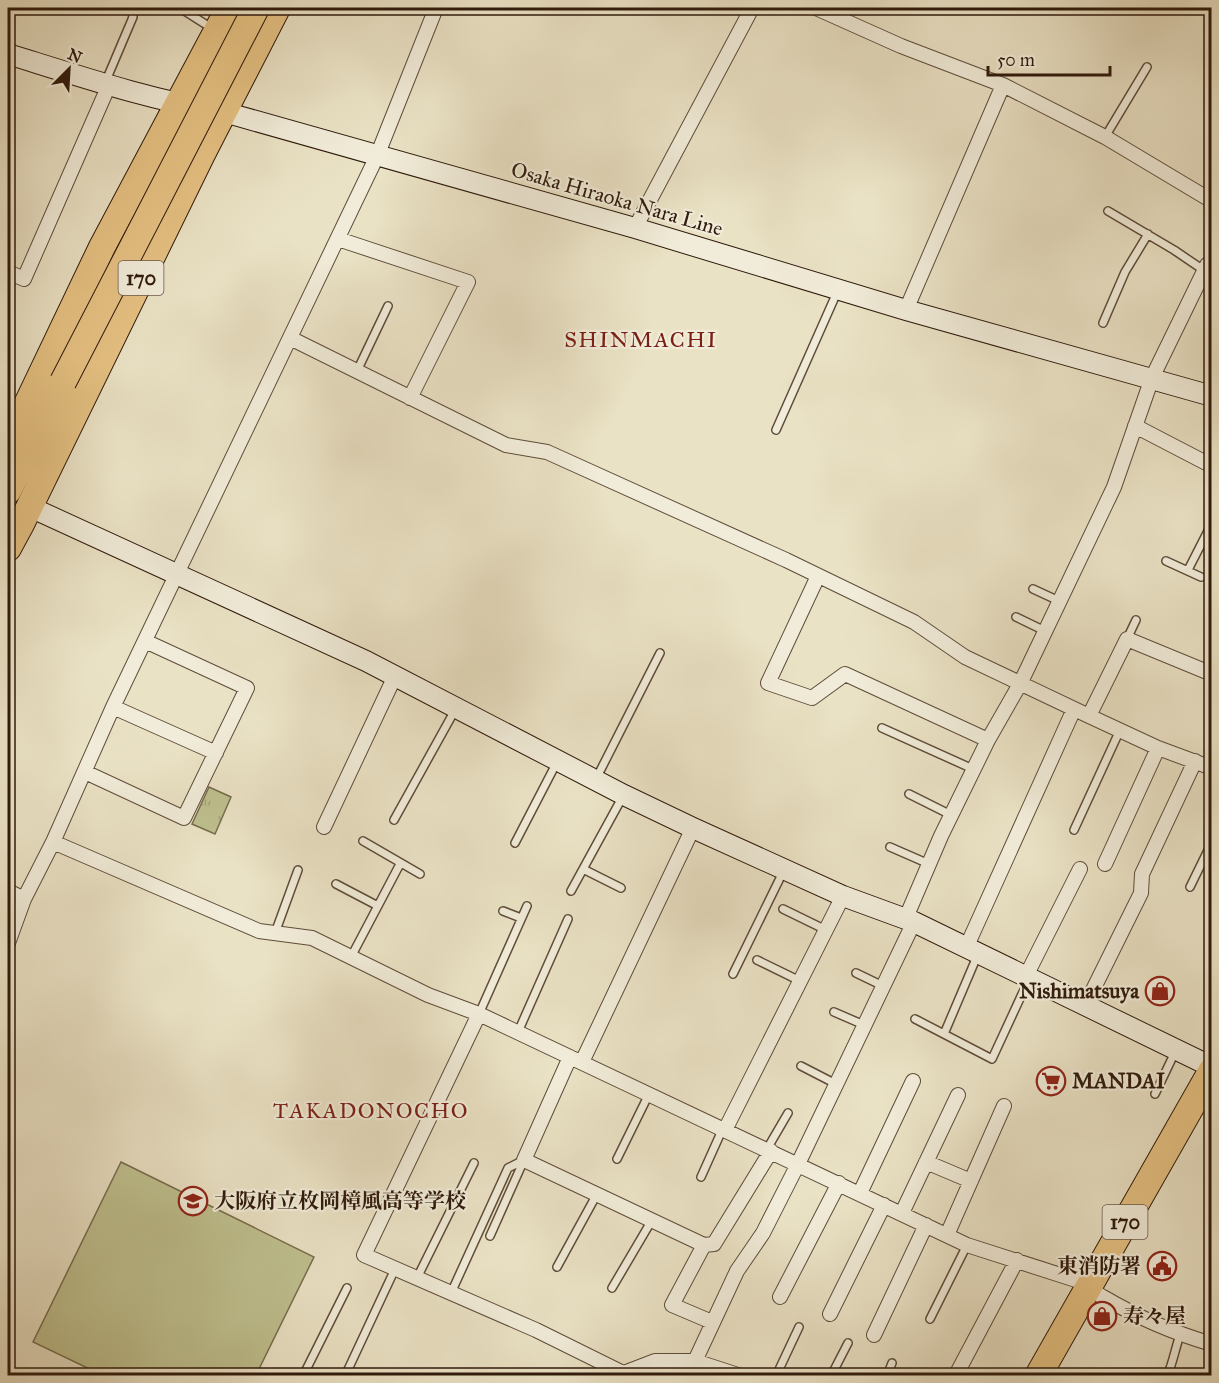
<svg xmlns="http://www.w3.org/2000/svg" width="1219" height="1383" font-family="'IM FELL Great Primer','Noto Serif JP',serif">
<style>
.park{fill:url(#park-tufts);stroke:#776d4e;stroke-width:1.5}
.pitch{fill:#bfc08f;stroke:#776d4e;stroke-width:1.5}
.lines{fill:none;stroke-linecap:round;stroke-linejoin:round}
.stream{stroke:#727a78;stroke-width:5}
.lane-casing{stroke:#5e4c3a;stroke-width:10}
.street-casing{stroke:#5e4c3a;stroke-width:16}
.secondary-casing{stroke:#2f1a0c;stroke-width:22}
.highway-casing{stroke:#2f1a0c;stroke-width:28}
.lane{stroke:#f1ecd9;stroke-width:7}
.street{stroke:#f1ecd9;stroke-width:14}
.secondary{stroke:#f1ecd9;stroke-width:20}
.highway{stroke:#e5c182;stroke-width:26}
.highway-bridge-casing{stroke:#2f1a0c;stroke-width:28;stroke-linecap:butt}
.highway-bridge{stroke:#e5c182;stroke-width:26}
.labels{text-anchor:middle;stroke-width:4.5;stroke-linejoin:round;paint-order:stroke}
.shield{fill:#f1ecd9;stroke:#69594a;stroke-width:1.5}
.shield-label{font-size:20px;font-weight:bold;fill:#2f1a0c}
.street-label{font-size:21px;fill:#2f1a0c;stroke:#f1ecd9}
.poi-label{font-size:21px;font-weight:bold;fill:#2f1a0c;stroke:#f1ecd9;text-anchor:start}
.neighbourhood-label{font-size:22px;letter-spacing:1.5px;fill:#7a1f14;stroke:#f1ecd9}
</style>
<defs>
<pattern id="park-tufts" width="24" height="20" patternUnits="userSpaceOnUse" patternTransform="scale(1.5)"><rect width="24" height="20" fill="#bfc08f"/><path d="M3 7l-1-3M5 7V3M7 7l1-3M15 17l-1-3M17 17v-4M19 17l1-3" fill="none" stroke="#a4a47a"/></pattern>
</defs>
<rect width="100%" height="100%" fill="#eae2c5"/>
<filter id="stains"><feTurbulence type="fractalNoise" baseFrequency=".00333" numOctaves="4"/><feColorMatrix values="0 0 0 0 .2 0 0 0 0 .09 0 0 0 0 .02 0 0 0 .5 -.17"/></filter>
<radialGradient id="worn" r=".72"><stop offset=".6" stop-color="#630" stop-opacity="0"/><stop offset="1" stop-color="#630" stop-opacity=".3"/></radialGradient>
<path class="park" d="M 209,787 L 231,797 L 215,834 L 192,824 Z
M 695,1361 L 740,1376 L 616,1376 L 623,1373 Z"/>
<path class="pitch" d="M 121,1162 L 314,1257 L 256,1375 L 102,1375 L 33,1342 Z"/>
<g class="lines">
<path class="stream" d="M 8,1370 L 18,1376"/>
<g class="lane-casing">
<path id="lane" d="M 180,8 L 213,29
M 105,83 L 133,17 L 131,8
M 1105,137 L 1147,67
M 1108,211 L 1174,250 L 1205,271
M 1103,323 L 1125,272 L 1148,234
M 357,371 L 388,306
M 776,430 L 838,290
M 1166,561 L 1201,577
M 1188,570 L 1212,523
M 1033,589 L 1059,601
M 1016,617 L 1045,631
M 1127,639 L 1136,620
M 882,728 L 973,769
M 596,779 L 660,653
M 909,794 L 951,815
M 394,820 L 455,710
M 1074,830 L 1120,730
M 363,841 L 420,874
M 515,843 L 557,762
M 890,847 L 929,864
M 583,869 L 621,888
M 336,884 L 378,906
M 1190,887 L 1212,842
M 571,891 L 623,796
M 783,909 L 826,930
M 503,911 L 521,918
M 275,933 L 298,870
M 351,957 L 400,864
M 757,960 L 800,981
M 856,973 L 883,986
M 733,974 L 783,872
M 834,1012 L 864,1025
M 479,1014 L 527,906
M 915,1019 L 992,1059 L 1029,979
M 518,1032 L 568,919
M 944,1034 L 978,954
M 801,1066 L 836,1084
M 1155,1094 L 1176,1050
M 767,1149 L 788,1113
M 617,1159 L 649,1094
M 701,1177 L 723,1128
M 490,1236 L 524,1160
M 557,1267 L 597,1194
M 417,1278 L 474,1163
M 612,1288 L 652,1220
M 451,1293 L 508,1168 L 524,1160
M 930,1319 L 967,1245
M 303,1376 L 347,1288
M 345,1376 L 395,1269
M 776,1376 L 799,1327
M 831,1376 L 848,1343
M 887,1376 L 892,1363
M 1167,1376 C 1173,1363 1175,1349 1180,1335"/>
</g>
<g class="street-casing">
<path id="street" d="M 816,8 L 901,46 L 1003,85 L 1105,137 L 1212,201
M 635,228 L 752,8
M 338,239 L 468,282 L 410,398
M 8,272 L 24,279 L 109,85
M 906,310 L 1003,85
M 290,338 L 506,445 L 547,452 L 786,560 L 914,622 L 965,657 L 1089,716 L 1158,748 L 1212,768
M 1135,426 L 1212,466
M 818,576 L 768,683 L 812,698 L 845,674 L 988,740
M 113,707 L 216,753
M 1089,716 L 1127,639 L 1212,674
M 85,772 L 184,818 L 247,688 L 145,641
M 324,827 L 395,676
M 53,842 L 259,931 L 312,938 L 428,995 L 479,1014 L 967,1245 L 1079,1281 C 1088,1286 1094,1292 1103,1297 C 1137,1317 1174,1333 1212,1344
M 1105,864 L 1158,748
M 8,891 L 24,899
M 905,920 L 941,836 L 988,740 L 1020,684 L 1114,487 L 1152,378 L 1207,265 L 1212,265
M 8,943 L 24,899 L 53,842 L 113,707 L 377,156 L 436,8
M 966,948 L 1074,709
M 1026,976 L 1080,869
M 1085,1006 L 1141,893 L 1142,874 L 1195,761
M 479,1014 L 364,1255 L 536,1330 L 623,1373
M 570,1057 L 524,1160 L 704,1245 L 714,1244 L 771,1151
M 582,1062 L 693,828
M 725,1130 L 843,896
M 926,1162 L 971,1181
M 860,1193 L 913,1081
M 902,1213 L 958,1095
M 947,1235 L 1004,1106
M 704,1245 L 672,1305 L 712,1322
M 780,1297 L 839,1183
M 830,1314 L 884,1205
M 874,1335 L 926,1225
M 695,1361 L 737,1271 L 763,1233 L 798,1164 L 914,922
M 956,1375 L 1017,1260
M 616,1376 L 655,1361 L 695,1361 L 741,1376"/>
</g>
<g class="secondary-casing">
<path id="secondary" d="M 8,54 C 79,76 150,100 224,112 L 635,228 L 906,310 L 1212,396
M 30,507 L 366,661 L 624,795 L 693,828 L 843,896 L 914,922 L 1212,1067"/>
</g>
<g class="highway-casing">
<path id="highway" d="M 8,444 L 102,247 L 229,8
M 8,491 L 63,382
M 8,548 L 21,524 L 202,154 L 277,8
M 1038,1376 L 1212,1070"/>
</g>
<use href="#lane" class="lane"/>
<use href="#street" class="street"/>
<use href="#secondary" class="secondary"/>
<use href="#highway" class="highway"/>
<g class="highway-bridge-casing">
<path id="highway-bridge" d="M 63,382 L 256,8"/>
</g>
<use href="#highway-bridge" class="highway-bridge"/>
</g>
<defs>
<g id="shop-ring" transform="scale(1.5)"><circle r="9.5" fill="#f1ecd9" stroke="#8f2418" stroke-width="1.5"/><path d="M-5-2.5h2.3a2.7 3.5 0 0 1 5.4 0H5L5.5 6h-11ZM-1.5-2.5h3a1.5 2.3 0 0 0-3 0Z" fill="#8f2418"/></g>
<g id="supermarket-ring" transform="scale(1.5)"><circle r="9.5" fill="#f1ecd9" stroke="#8f2418" stroke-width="1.5"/><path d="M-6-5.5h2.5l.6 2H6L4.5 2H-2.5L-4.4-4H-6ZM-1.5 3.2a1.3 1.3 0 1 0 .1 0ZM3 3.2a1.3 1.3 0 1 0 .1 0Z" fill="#8f2418"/></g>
<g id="school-ring" transform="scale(1.5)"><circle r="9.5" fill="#f1ecd9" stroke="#8f2418" stroke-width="1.5"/><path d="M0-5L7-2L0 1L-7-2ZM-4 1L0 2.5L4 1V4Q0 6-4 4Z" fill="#8f2418"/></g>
<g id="civic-ring" transform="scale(1.5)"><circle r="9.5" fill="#f1ecd9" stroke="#8f2418" stroke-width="1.5"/><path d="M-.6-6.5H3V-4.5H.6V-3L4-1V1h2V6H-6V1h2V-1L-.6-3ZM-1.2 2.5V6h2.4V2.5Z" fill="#8f2418"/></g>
</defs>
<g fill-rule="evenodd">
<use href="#shop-ring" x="1160" y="991"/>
<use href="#supermarket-ring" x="1051" y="1081"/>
<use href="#school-ring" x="193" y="1201"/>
<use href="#civic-ring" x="1162" y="1266"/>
<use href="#shop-ring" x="1102" y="1316"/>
</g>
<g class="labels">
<g class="shield">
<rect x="118.5" y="261" width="45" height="34" rx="4.5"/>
<rect x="1102.5" y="1205" width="45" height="34" rx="4.5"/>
</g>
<g class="shield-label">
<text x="141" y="285">170</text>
<text x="1125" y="1229">170</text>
</g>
<g class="street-label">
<text transform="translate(617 199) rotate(16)" y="7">Osaka Hiraoka Nara Line</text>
</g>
<g class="poi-label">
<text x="1139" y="998" text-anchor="end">Nishimatsuya</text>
<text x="1072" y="1088">MANDAI</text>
<text x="214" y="1208">大阪府立枚岡樟風高等学校</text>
<text x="1141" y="1273" text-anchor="end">東消防署</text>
<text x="1123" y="1323">寿々屋</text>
</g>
<g class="neighbourhood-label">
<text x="641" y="347">SHINMACHI</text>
<text x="371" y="1118">TAKADONOCHO</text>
</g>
</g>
<rect width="1219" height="1383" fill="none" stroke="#eae2c5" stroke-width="30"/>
<rect x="9" y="9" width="1201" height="1365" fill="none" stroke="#2f1a0c" stroke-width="3"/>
<rect x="15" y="15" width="1189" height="1353" fill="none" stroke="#2f1a0c" stroke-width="1.5"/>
<g transform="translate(69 69) rotate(24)" stroke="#f1ecd9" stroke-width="4.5" paint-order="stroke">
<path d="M0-4.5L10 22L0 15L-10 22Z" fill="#2f1a0c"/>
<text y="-9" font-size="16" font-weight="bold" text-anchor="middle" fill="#2f1a0c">N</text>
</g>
<path d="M988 66v9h122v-9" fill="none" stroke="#2f1a0c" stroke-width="3"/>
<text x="997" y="66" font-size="18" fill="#2f1a0c" stroke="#f1ecd9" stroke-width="4.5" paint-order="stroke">50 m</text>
<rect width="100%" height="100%" filter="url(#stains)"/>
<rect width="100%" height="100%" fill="url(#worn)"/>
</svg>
